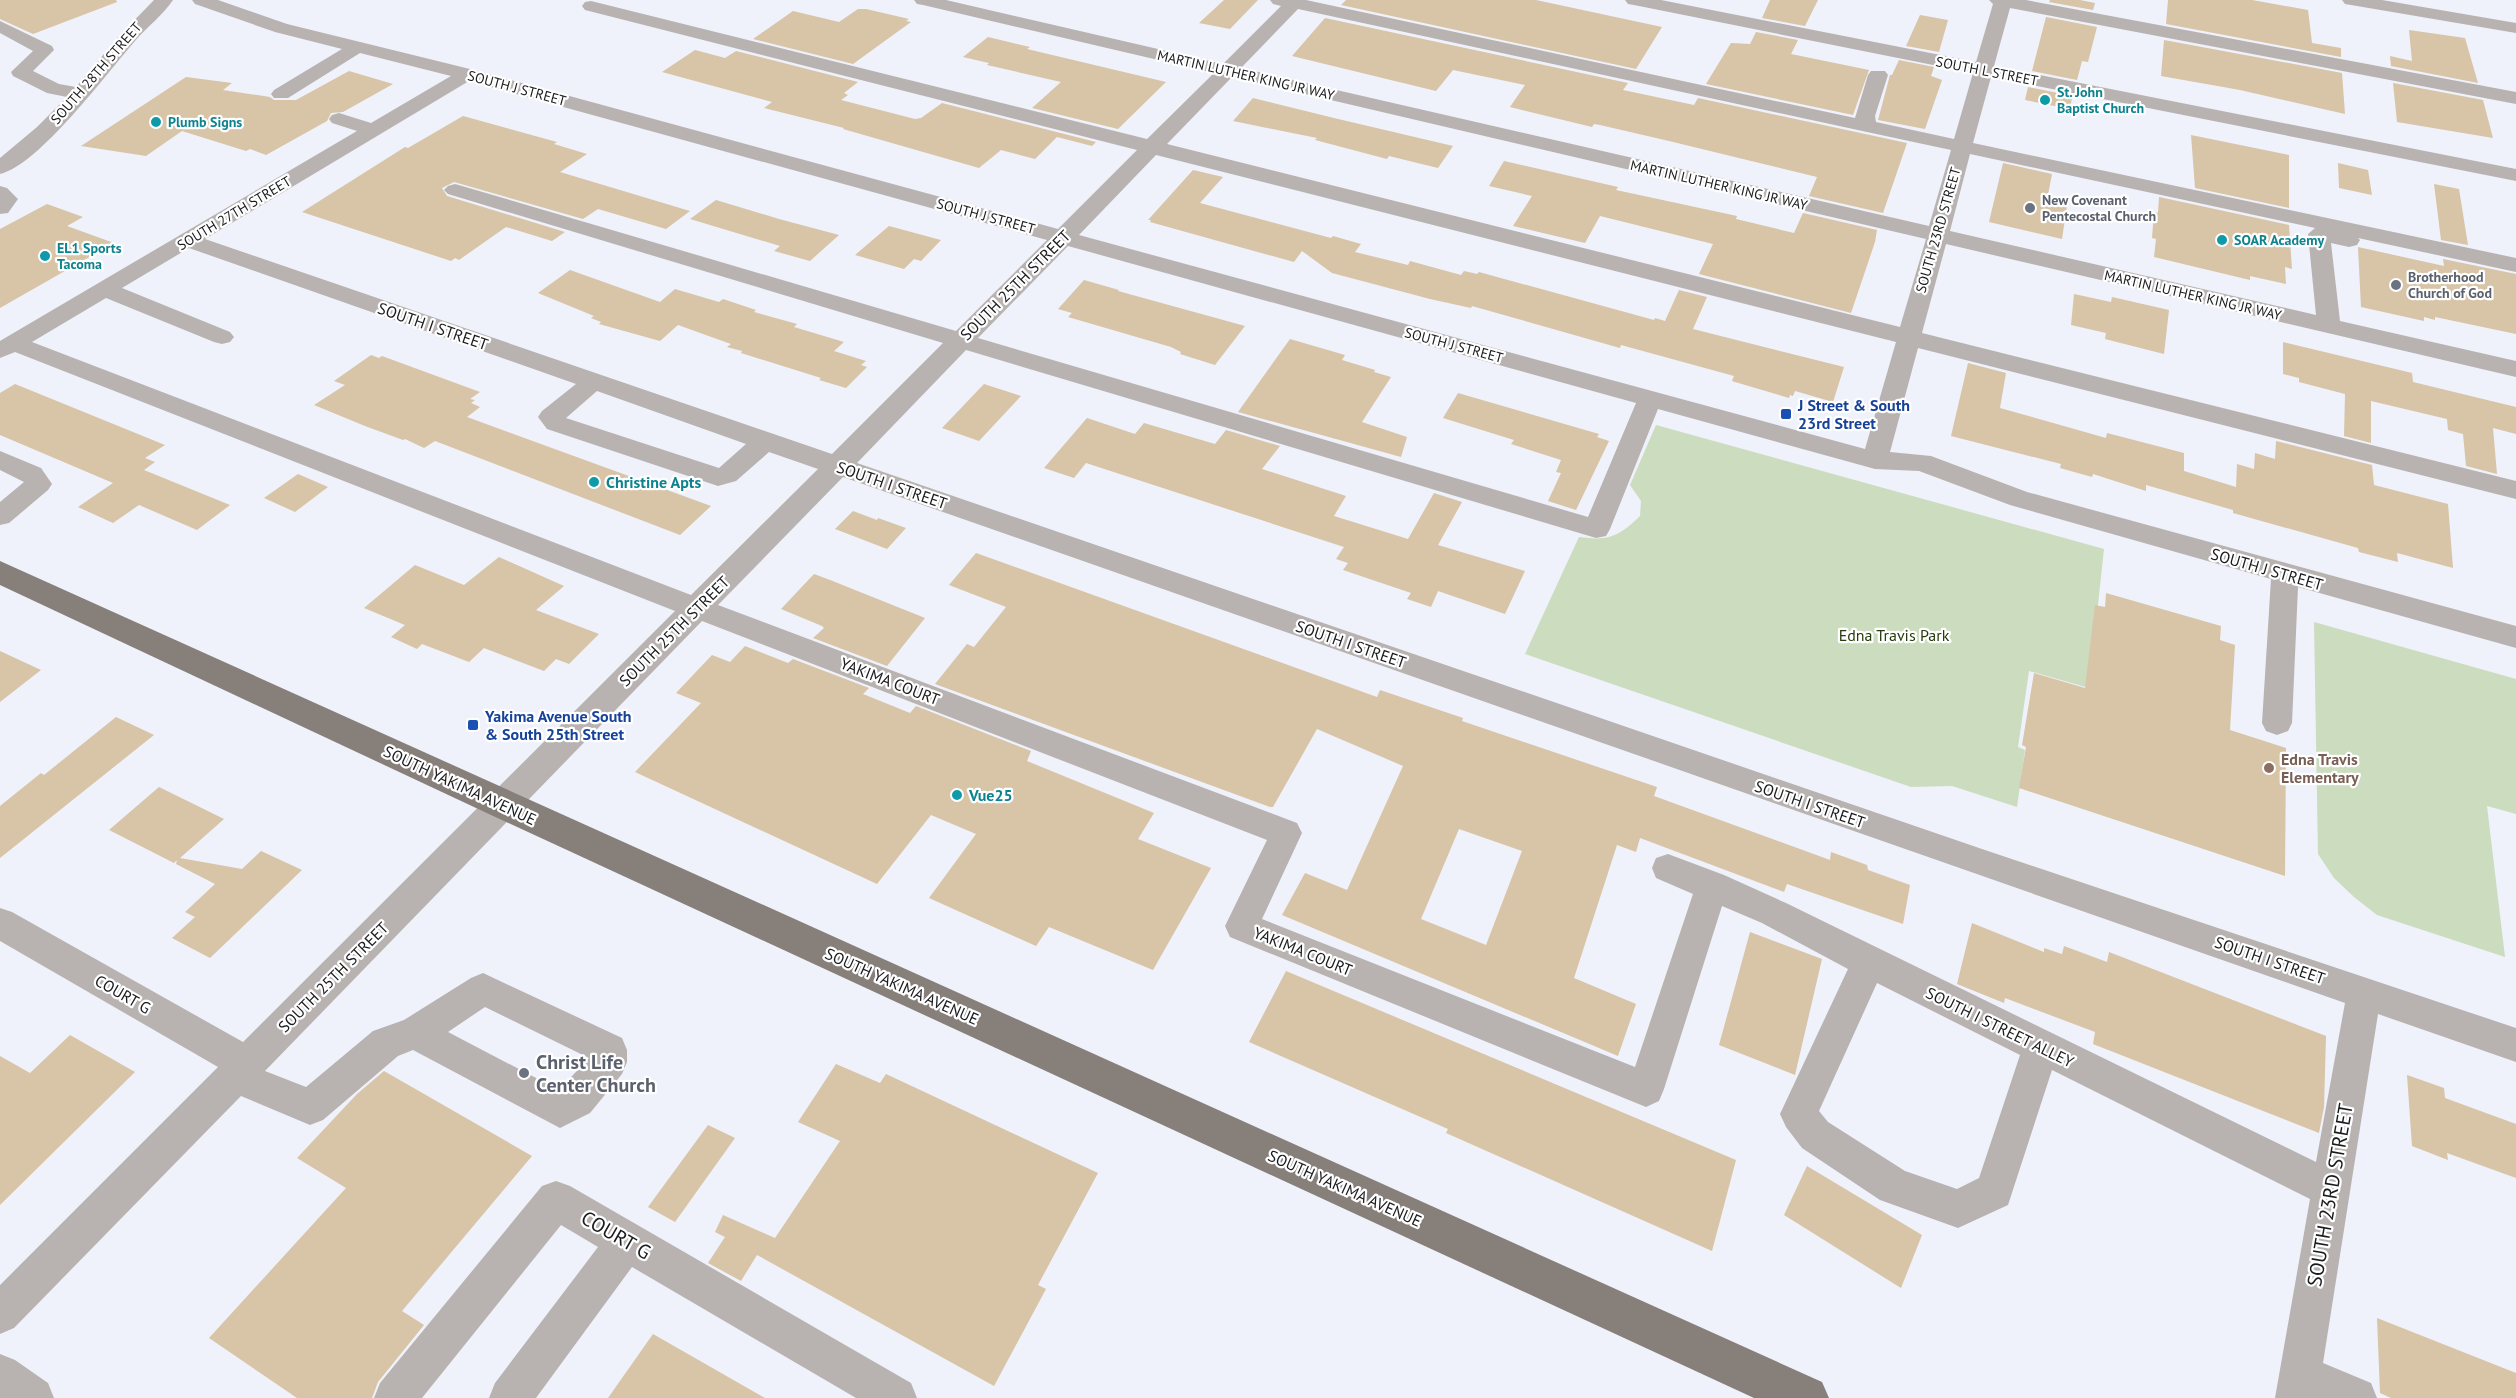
<svg xmlns="http://www.w3.org/2000/svg" width="2516" height="1398" font-family="'PT Sans',sans-serif">
<style>
.green{fill:#ccdcbf}
.building{fill:#d8c4a6;fill-rule:evenodd}
.lines{fill:none;stroke-linecap:round;stroke-linejoin:round}
.minor{fill:#b8b3b1;fill-rule:evenodd}
.major{fill:#877f7a;fill-rule:evenodd}
.culture-dot{fill:#0f9aa8;stroke:#fff;stroke-width:2}
.worship-dot{fill:#6b7280;stroke:#fff;stroke-width:2}
.transit-dot{fill:#1a4fb4;stroke:#fff;stroke-width:2}
.education-dot{fill:#8d6e63;stroke:#fff;stroke-width:2}
.labels{text-anchor:middle;stroke-width:4.5;stroke-linejoin:round;paint-order:stroke}
.far-street-label{font-size:14px;fill:#1a1b1e;stroke:#fff}
.far-culture-label{font-size:14px;font-weight:bold;fill:#0d838f;stroke:#fff;text-anchor:start}
.far-worship-label{font-size:14px;font-weight:bold;fill:#5b616d;stroke:#fff;text-anchor:start}
.street-label{font-size:16px;fill:#1a1b1e;stroke:#fff}
.transit-label{font-size:16px;font-weight:bold;fill:#164399;stroke:#fff;text-anchor:start}
.culture-label{font-size:16px;font-weight:bold;fill:#0d838f;stroke:#fff;text-anchor:start}
.park-label{font-size:16px;fill:#253b0b;stroke:#fff}
.education-label{font-size:16px;font-weight:bold;fill:#785e54;stroke:#fff;text-anchor:start}
.near-worship-label{font-size:20px;font-weight:bold;fill:#5b616d;stroke:#fff;text-anchor:start}
.near-street-label{font-size:20px;fill:#1a1b1e;stroke:#fff}
</style>
<rect width="100%" height="100%" fill="#eff1fb"/>
<path class="green" d="M 1656,425 L 2104,549 L 2089,688 L 2029,671 L 2018,747 L 2025,750 L 2017,807 L 1952,786 L 1911,787 L 1525,654 L 1579,537 C 1609,541 1618,537 1640,516 L 1641,501 L 1630,485 Z
M 2314,622 L 2516,679 L 2516,814 L 2487,806 L 2505,957 L 2377,915 L 2354,897 L 2334,878 L 2318,854 Z"/>
<path class="building" d="M 0,0 L 116,0 L 117,2 L 33,34 L 0,19 Z
M 1224,0 L 1258,0 L 1230,29 L 1199,23 Z
M 1346,0 L 1536,0 L 1662,27 L 1636,69 L 1341,5 Z
M 1770,0 L 1818,0 L 1805,26 L 1762,18 Z
M 2050,0 L 2080,0 L 2095,3 L 2093,10 L 2049,2 Z
M 2168,0 L 2252,0 L 2308,10 L 2312,43 L 2341,48 L 2341,57 L 2166,24 Z
M 858,9 L 866,9 L 909,19 L 906,21 L 911,22 L 853,64 L 753,39 L 793,11 L 839,22 Z
M 1920,15 L 1948,20 L 1939,52 L 1906,46 Z
M 2046,17 L 2097,27 L 2088,62 L 2082,61 L 2077,80 L 2032,71 Z
M 1325,18 L 1628,83 L 1623,90 L 1694,105 L 1698,98 L 1907,143 L 1883,213 L 1809,196 L 1817,177 L 1669,141 L 1600,125 L 1594,124 L 1592,127 L 1510,107 L 1525,85 L 1453,70 L 1436,91 L 1292,56 Z
M 2409,30 L 2465,38 L 2478,83 L 2391,66 L 2390,56 L 2412,61 Z
M 1756,32 L 1798,40 L 1791,54 L 1869,70 L 1853,115 L 1706,84 L 1731,43 L 1750,44 Z
M 988,37 L 1030,47 L 1027,49 L 1166,82 L 1118,129 L 1032,108 L 1061,82 L 987,65 L 989,63 L 963,57 Z
M 2164,40 L 2342,73 L 2345,114 L 2240,90 L 2161,76 Z
M 695,50 L 725,58 L 736,51 L 858,82 L 844,93 L 848,95 L 841,100 L 915,119 L 921,118 L 942,103 L 1096,142 L 1092,146 L 1057,137 L 1035,159 L 1001,150 L 979,168 L 843,129 L 844,128 L 764,108 L 772,102 L 662,72 Z
M 1899,60 L 1934,67 L 1931,76 L 1942,80 L 1925,129 L 1878,120 L 1890,75 L 1892,75 Z
M 349,71 L 393,84 L 343,112 L 331,113 L 327,121 L 266,155 L 250,149 L 246,151 L 182,131 L 146,156 L 81,146 L 186,77 L 232,83 L 223,90 L 270,97 L 274,100 L 296,100 Z
M 2393,83 L 2483,100 L 2493,138 L 2397,122 Z
M 2028,87 L 2073,96 L 2069,109 L 2025,100 Z
M 1253,98 L 1334,118 L 1453,146 L 1438,168 L 1389,156 L 1387,159 L 1315,140 L 1317,138 L 1233,121 Z
M 463,116 L 557,142 L 554,144 L 587,154 L 560,172 L 690,211 L 666,229 L 598,209 L 583,219 L 454,182 L 442,188 L 447,196 L 565,232 L 552,241 L 506,227 L 459,260 L 455,258 L 451,261 L 302,212 L 405,147 L 408,148 Z
M 2191,135 L 2289,155 L 2289,208 L 2195,188 Z
M 1504,161 L 1618,187 L 1616,190 L 1737,216 L 1736,219 L 1794,233 L 1803,213 L 1877,230 L 1875,242 L 1851,313 L 1699,274 L 1713,244 L 1600,216 L 1585,243 L 1513,226 L 1532,196 L 1489,186 Z
M 2003,163 L 2052,174 L 2048,195 L 2068,199 L 2062,239 L 1989,222 Z
M 2338,163 L 2368,170 L 2372,195 L 2339,188 Z
M 1193,170 L 1223,177 L 1200,203 L 1331,238 L 1333,236 L 1361,244 L 1355,252 L 1408,265 L 1410,261 L 1461,275 L 1464,271 L 1477,274 L 1479,272 L 1654,320 L 1655,318 L 1665,321 L 1679,290 L 1707,297 L 1693,329 L 1844,367 L 1833,402 L 1795,391 L 1793,396 L 1790,395 L 1789,398 L 1735,382 L 1732,381 L 1734,376 L 1621,345 L 1620,348 L 1472,306 L 1471,308 L 1430,299 L 1332,273 L 1302,251 L 1294,262 L 1150,222 L 1151,220 L 1148,220 Z
M 2434,184 L 2459,189 L 2468,245 L 2441,240 Z
M 2159,197 L 2289,225 L 2292,269 L 2285,267 L 2286,284 L 2250,276 L 2250,280 L 2154,257 L 2156,239 L 2152,238 L 2154,212 L 2158,213 Z
M 716,200 L 779,219 L 839,235 L 810,261 L 774,251 L 780,246 L 690,219 Z
M 47,204 L 83,217 L 67,226 L 114,243 L 0,308 L 0,229 Z
M 889,226 L 937,239 L 941,240 L 921,261 L 914,259 L 904,269 L 855,255 Z
M 2358,247 L 2444,266 L 2443,259 L 2516,274 L 2516,334 L 2435,317 L 2435,320 L 2424,317 L 2424,321 L 2361,307 Z
M 570,270 L 660,302 L 675,289 L 719,302 L 723,299 L 756,310 L 754,312 L 797,324 L 794,327 L 844,342 L 834,351 L 866,361 L 861,365 L 867,367 L 846,388 L 819,380 L 821,378 L 741,353 L 742,351 L 727,347 L 731,344 L 678,325 L 660,341 L 599,324 L 601,322 L 591,318 L 594,316 L 538,293 Z
M 1084,280 L 1119,290 L 1118,291 L 1245,326 L 1215,365 L 1180,354 L 1181,352 L 1171,347 L 1068,317 L 1072,313 L 1058,309 Z
M 2074,294 L 2111,302 L 2112,297 L 2169,310 L 2164,354 L 2105,339 L 2106,333 L 2071,325 Z
M 1290,339 L 1345,355 L 1342,360 L 1375,370 L 1374,372 L 1391,377 L 1362,422 L 1407,437 L 1401,457 L 1238,412 Z
M 2283,342 L 2412,373 L 2413,382 L 2516,407 L 2516,434 L 2493,428 L 2497,474 L 2466,466 L 2463,434 L 2448,430 L 2447,419 L 2371,401 L 2371,443 L 2344,436 L 2345,394 L 2299,382 L 2299,378 L 2283,374 Z
M 371,355 L 379,358 L 382,356 L 480,392 L 470,399 L 475,400 L 471,403 L 480,407 L 467,417 L 711,506 L 680,535 L 435,441 L 424,448 L 405,439 L 403,440 L 365,426 L 314,405 L 345,385 L 334,381 Z
M 1968,363 L 2006,373 L 2000,408 L 2106,438 L 2107,433 L 2184,453 L 2184,471 L 2236,487 L 2237,464 L 2254,469 L 2255,453 L 2275,459 L 2276,441 L 2372,465 L 2374,485 L 2448,504 L 2453,568 L 2397,553 L 2398,562 L 2359,552 L 2358,548 L 2233,513 L 2233,510 L 2146,485 L 2146,491 L 2093,474 L 2092,477 L 2060,468 L 2061,464 L 1951,436 Z
M 15,384 L 165,445 L 145,458 L 155,462 L 144,470 L 230,505 L 197,530 L 139,505 L 113,523 L 78,507 L 113,483 L 0,435 L 0,393 Z
M 984,384 L 1021,396 L 979,441 L 942,428 Z
M 1458,393 L 1599,434 L 1597,437 L 1609,441 L 1576,510 L 1548,501 L 1561,473 L 1556,472 L 1561,460 L 1511,444 L 1514,440 L 1443,418 Z
M 1087,418 L 1135,434 L 1144,423 L 1215,444 L 1226,430 L 1280,446 L 1262,469 L 1346,496 L 1334,516 L 1408,539 L 1434,493 L 1462,502 L 1438,545 L 1525,571 L 1505,614 L 1438,591 L 1431,607 L 1407,599 L 1411,593 L 1343,570 L 1348,563 L 1336,559 L 1344,547 L 1086,463 L 1074,478 L 1044,468 Z
M 298,474 L 328,487 L 295,512 L 264,498 Z
M 853,511 L 877,520 L 878,518 L 906,528 L 887,549 L 835,529 Z
M 976,553 L 1377,697 L 1380,690 L 1463,718 L 1462,721 L 1657,787 L 1654,796 L 1830,860 L 1831,852 L 1867,865 L 1868,870 L 1910,885 L 1903,924 L 1787,884 L 1784,892 L 1640,838 L 1636,852 L 1617,845 L 1574,978 L 1636,1004 L 1618,1056 L 1282,915 L 1305,873 L 1347,890 L 1403,766 L 1317,729 L 1273,807 L 1270,807 L 935,684 L 967,644 L 974,647 L 1006,607 L 949,585 ZM 1459,829 L 1522,851 L 1486,945 L 1421,919 Z
M 499,557 L 564,586 L 536,610 L 599,634 L 569,664 L 556,659 L 544,671 L 484,648 L 469,662 L 422,644 L 417,649 L 391,637 L 405,625 L 364,608 L 415,565 L 464,585 Z
M 814,574 L 830,580 L 925,618 L 887,666 L 813,638 L 824,628 L 822,626 L 781,609 Z
M 2106,593 L 2221,626 L 2220,640 L 2235,645 L 2230,730 L 2286,748 L 2285,876 L 2019,788 L 2026,747 L 2022,745 L 2034,673 L 2085,688 L 2095,605 L 2105,607 Z
M 745,646 L 788,663 L 793,659 L 869,688 L 863,694 L 910,713 L 916,706 L 1031,751 L 1027,761 L 1154,813 L 1138,839 L 1211,868 L 1153,970 L 1049,927 L 1036,946 L 929,898 L 976,834 L 931,815 L 877,884 L 635,772 L 701,703 L 676,693 L 712,655 L 730,662 Z
M 0,651 L 41,670 L 0,702 Z
M 116,717 L 154,735 L 0,858 L 0,806 L 41,773 L 44,775 Z
M 159,787 L 224,819 L 180,858 L 242,869 L 261,851 L 302,870 L 210,958 L 172,938 L 195,917 L 185,912 L 215,884 L 176,864 L 177,860 L 174,863 L 109,830 Z
M 1972,923 L 2044,952 L 2044,948 L 2062,954 L 2064,946 L 2107,962 L 2109,952 L 2326,1036 L 2324,1107 L 2319,1133 L 2093,1044 L 2095,1032 L 2005,998 L 2004,1003 L 1957,984 Z
M 1750,932 L 1822,959 L 1795,1075 L 1719,1045 Z
M 1286,971 L 1736,1160 L 1712,1251 L 1446,1133 L 1448,1129 L 1249,1042 Z
M 70,1035 L 135,1072 L 0,1205 L 0,1056 L 30,1073 Z
M 836,1064 L 880,1083 L 886,1074 L 1098,1173 L 1038,1285 L 1046,1289 L 994,1386 L 757,1255 L 741,1281 L 708,1263 L 725,1237 L 715,1232 L 723,1215 L 775,1238 L 840,1141 L 798,1122 Z
M 384,1071 L 532,1156 L 402,1311 L 424,1325 L 378,1382 L 372,1398 L 297,1398 L 209,1338 L 346,1188 L 297,1158 L 357,1094 Z
M 2407,1075 L 2444,1088 L 2445,1098 L 2516,1124 L 2516,1178 L 2447,1153 L 2448,1160 L 2412,1146 Z
M 708,1125 L 735,1138 L 675,1222 L 648,1207 Z
M 1807,1166 L 1922,1235 L 1901,1288 L 1784,1215 Z
M 2377,1318 L 2516,1373 L 2516,1398 L 2391,1398 L 2380,1393 Z
M 653,1334 L 765,1398 L 608,1398 Z"/>
<g class="lines">
<path class="minor" d="M 154,0 L 173,0 C 163,15 147,27 135,41 C 107,73 39,165 0,174 L 0,158 L 37,127 L 67,97 L 47,93 L 13,76 L 11,72 L 33,51 L 0,33 L 0,21 L 52,46 L 54,50 L 33,71 L 59,84 L 76,87 L 120,35 Z
M 192,0 L 218,0 L 287,24 L 474,70 L 1058,229 L 1137,150 L 585,10 L 582,6 L 585,2 L 591,1 L 1147,139 L 1214,73 L 923,5 L 917,4 L 914,0 L 946,0 L 1223,64 L 1281,6 L 1273,4 L 1270,0 L 1306,0 L 1855,118 L 1868,75 L 1871,71 L 1885,71 L 1888,75 L 1875,116 L 1876,122 L 1954,139 L 1973,73 L 1634,5 L 1628,4 L 1625,0 L 1661,0 L 1976,62 L 1993,4 L 1989,0 L 2026,0 L 2516,92 L 2516,104 L 2010,8 L 1994,66 L 2516,169 L 2516,181 L 1991,77 L 1973,143 L 2516,258 L 2516,272 L 2358,238 L 2360,240 L 2357,245 L 2349,247 L 2331,243 L 2340,321 L 2516,361 L 2516,377 L 1946,244 L 1922,333 L 2516,481 L 2516,499 L 1918,348 L 1890,452 L 1931,456 L 2027,492 L 2516,626 L 2516,648 L 2298,587 L 2292,723 L 2288,731 L 2277,735 L 2266,731 L 2262,723 L 2271,579 L 2010,505 L 1919,471 L 1875,469 L 1658,409 L 1610,529 L 1606,536 L 1596,538 L 966,350 L 857,463 L 1982,849 L 2516,1028 L 2516,1062 L 2378,1014 L 2323,1363 L 2371,1383 L 2377,1398 L 2275,1398 L 2310,1199 L 2052,1070 L 2008,1205 L 1958,1228 L 1880,1200 L 1802,1148 L 1786,1127 L 1780,1114 L 1848,969 L 1762,923 L 1722,906 L 1664,1089 L 1659,1101 L 1646,1107 L 1230,937 L 1225,926 L 1267,840 L 702,621 L 265,1071 L 306,1087 L 373,1031 L 404,1020 L 471,978 L 483,973 L 622,1038 L 627,1050 L 627,1062 L 622,1074 L 590,1113 L 560,1128 L 413,1050 L 398,1056 L 323,1120 L 310,1125 L 241,1096 L 14,1328 L 0,1334 L 0,1285 L 218,1067 L 0,941 L 0,908 L 12,912 L 243,1042 L 675,611 L 15,352 L 0,358 L 0,341 L 5,338 L 357,131 L 332,123 L 329,119 L 332,115 L 339,113 L 371,123 L 451,76 L 360,53 L 288,98 L 274,98 L 271,94 L 274,90 L 342,49 L 275,32 L 195,4 ZM 1298,9 L 1867,132 L 1951,150 L 1929,226 L 1241,68 ZM 1232,77 L 1926,239 L 1900,327 L 1167,144 ZM 469,81 L 1047,240 L 956,331 L 462,186 L 455,184 L 448,186 L 444,190 L 448,194 L 943,343 L 832,454 L 205,239 ZM 1970,154 L 2315,228 L 2308,234 L 2316,315 L 1950,231 ZM 1156,155 L 1896,342 L 1865,449 L 1079,235 ZM 1068,246 L 1636,403 L 1588,517 L 978,338 ZM 189,248 L 576,384 L 542,411 L 538,417 L 547,429 L 718,486 L 736,481 L 769,452 L 818,469 L 691,595 L 32,342 L 106,298 L 214,342 L 222,344 L 230,342 L 234,337 L 230,332 L 122,288 ZM 597,391 L 746,444 L 719,468 L 566,418 ZM 843,477 L 2345,1003 L 2316,1162 L 1786,903 L 1724,875 L 1668,854 L 1656,858 L 1652,868 L 1656,878 L 1693,894 L 1635,1067 L 1262,919 L 1302,833 L 1297,823 L 718,605 ZM 1877,983 L 2020,1055 L 1979,1178 L 1957,1189 L 1905,1171 L 1828,1122 L 1819,1111 ZM 485,1007 L 589,1058 L 559,1090 L 448,1032 Z
M 2342,0 L 2382,0 L 2516,23 L 2516,33 L 2351,5 L 2345,4 Z
M 0,186 L 7,188 L 18,199 L 8,213 L 0,214 Z
M 0,451 L 41,468 L 52,484 L 48,490 L 9,523 L 0,525 L 0,502 L 24,482 L 0,470 Z
M 556,1181 L 570,1186 L 911,1383 L 917,1398 L 856,1398 L 632,1267 L 536,1398 L 489,1398 L 495,1383 L 598,1247 L 561,1225 L 422,1398 L 374,1398 L 380,1383 L 542,1186 Z
M 0,1354 L 15,1360 L 48,1383 L 54,1398 L 0,1398 Z"/>
<path class="major" d="M 0,561 L 1822,1382 L 1829,1398 L 1754,1398 L 491,815 L 0,585 Z"/>
</g>
<g class="culture-dot">
<circle cx="2045" cy="100" r="6"/>
<circle cx="156" cy="122" r="6"/>
<circle cx="2222" cy="240" r="6"/>
<circle cx="45" cy="256" r="6"/>
<circle cx="594" cy="482" r="6"/>
<circle cx="957" cy="795" r="6"/>
</g>
<g class="worship-dot">
<circle cx="2030" cy="208" r="6"/>
<circle cx="2396" cy="285" r="6"/>
<circle cx="524" cy="1073" r="6"/>
</g>
<g class="transit-dot">
<rect x="1780" y="408" width="12" height="12" rx="3"/>
<rect x="467" y="719" width="12" height="12" rx="3"/>
</g>
<circle class="education-dot" cx="2269" cy="768" r="6"/>
<g class="labels">
<g class="far-street-label">
<text transform="translate(1987 71) rotate(11)" y="5">SOUTH L STREET</text>
<text transform="translate(96 73) rotate(-49)" y="5">SOUTH 28TH STREET</text>
<text transform="translate(1246 75) rotate(13)" y="5">MARTIN LUTHER KING JR WAY</text>
<text transform="translate(517 88) rotate(15)" y="5">SOUTH J STREET</text>
<text transform="translate(1719 185) rotate(13)" y="5">MARTIN LUTHER KING JR WAY</text>
<text transform="translate(234 213) rotate(-31)" y="5">SOUTH 27TH STREET</text>
<text transform="translate(986 216) rotate(15)" y="5">SOUTH J STREET</text>
<text transform="translate(1938 230) rotate(-74)" y="5">SOUTH 23RD STREET</text>
<text transform="translate(2193 295) rotate(13)" y="5">MARTIN LUTHER KING JR WAY</text>
<text transform="translate(1454 345) rotate(15)" y="5">SOUTH J STREET</text>
</g>
<g class="far-culture-label">
<text x="2057" y="97">St. John<tspan x="2057" dy="16">Baptist Church</tspan></text>
<text x="168" y="127">Plumb Signs</text>
<text x="2234" y="245">SOAR Academy</text>
<text x="57" y="253">EL1 Sports<tspan x="57" dy="16">Tacoma</tspan></text>
</g>
<g class="far-worship-label">
<text x="2042" y="205">New Covenant<tspan x="2042" dy="16">Pentecostal Church</tspan></text>
<text x="2408" y="282">Brotherhood<tspan x="2408" dy="16">Church of God</tspan></text>
</g>
<g class="street-label">
<text transform="translate(1015 285) rotate(-45)" y="6">SOUTH 25TH STREET</text>
<text transform="translate(433 326) rotate(19)" y="6">SOUTH I STREET</text>
<text transform="translate(892 485) rotate(19)" y="6">SOUTH I STREET</text>
<text transform="translate(2267 569) rotate(16)" y="6">SOUTH J STREET</text>
<text transform="translate(674 631) rotate(-45)" y="6">SOUTH 25TH STREET</text>
<text transform="translate(1351 644) rotate(19)" y="6">SOUTH I STREET</text>
<text transform="translate(890 681) rotate(21)" y="6">YAKIMA COURT</text>
<text transform="translate(460 785) rotate(25)" y="6">SOUTH YAKIMA AVENUE</text>
<text transform="translate(1810 804) rotate(19)" y="6">SOUTH I STREET</text>
<text transform="translate(1303 951) rotate(22)" y="6">YAKIMA COURT</text>
<text transform="translate(2270 960) rotate(19)" y="6">SOUTH I STREET</text>
<text transform="translate(333 977) rotate(-45)" y="6">SOUTH 25TH STREET</text>
<text transform="translate(902 986) rotate(24)" y="6">SOUTH YAKIMA AVENUE</text>
<text transform="translate(123 994) rotate(30)" y="6">COURT G</text>
<text transform="translate(2000 1027) rotate(26)" y="6">SOUTH I STREET ALLEY</text>
<text transform="translate(1345 1188) rotate(24)" y="6">SOUTH YAKIMA AVENUE</text>
</g>
<g class="transit-label">
<text x="1798" y="411">J Street &amp; South<tspan x="1798" dy="18">23rd Street</tspan></text>
<text x="485" y="722">Yakima Avenue South<tspan x="485" dy="18">&amp; South 25th Street</tspan></text>
</g>
<g class="culture-label">
<text x="606" y="488">Christine Apts</text>
<text x="969" y="801">Vue25</text>
</g>
<g class="park-label">
<text x="1894" y="641">Edna Travis Park</text>
</g>
<g class="education-label">
<text x="2281" y="765">Edna Travis<tspan x="2281" dy="18">Elementary</tspan></text>
</g>
<g class="near-worship-label">
<text x="536" y="1069">Christ Life<tspan x="536" dy="23">Center Church</tspan></text>
</g>
<g class="near-street-label">
<text transform="translate(2330 1195) rotate(-80)" y="7">SOUTH 23RD STREET</text>
<text transform="translate(616 1235) rotate(30)" y="7">COURT G</text>
</g>
</g>
</svg>
